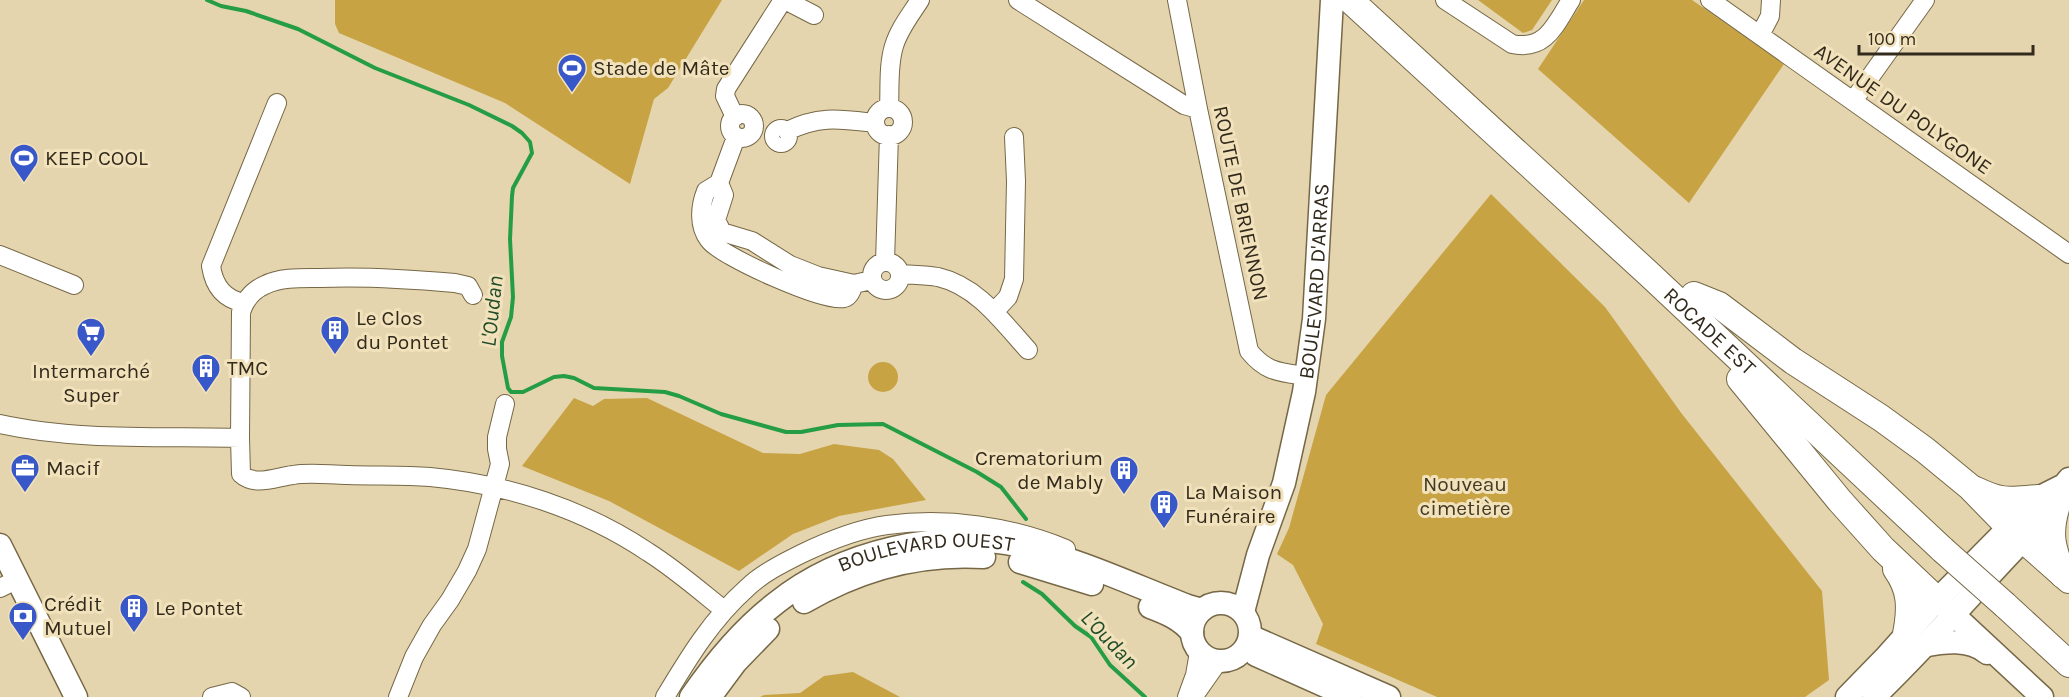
<svg xmlns="http://www.w3.org/2000/svg" width="2069" height="697" font-family="Karla,sans-serif">
<style>
.green{fill:#c8a344}
.lines{fill:none;stroke-linecap:round;stroke-linejoin:round}
.stream{stroke:#259d44;stroke-width:4}
.minor-casing{stroke:#766846;stroke-width:20}
.major-casing{stroke:#766846;stroke-width:25}
.highway-casing{stroke:#766846;stroke-width:28}
.minor{stroke:#fff;stroke-width:18}
.major{stroke:#fff;stroke-width:22}
.highway{stroke:#fff;stroke-width:26}
.highway-bridge-casing{stroke:#766846;stroke-width:28;stroke-linecap:butt}
.highway-bridge{stroke:#fff;stroke-width:26}
.labels{text-anchor:middle;stroke-width:6;stroke-linejoin:round;paint-order:stroke}
.poi-label{font-size:21px;fill:#322b1d;stroke:#f2e2bc;text-anchor:start}
.street-label{font-size:21px;fill:#322b1d;stroke:#f2e2bc}
.park-label{font-size:21px;fill:#433a23;stroke:#f2e2bc}
.water-label{font-size:22px;font-style:italic;fill:#204c28;stroke:#f2e2bc}
</style>
<rect width="100%" height="100%" fill="#e5d5af"/>
<path class="green" d="M 335,0 L 722,0 L 668,88 L 654,99 L 630,184 L 505,103 L 339,33 L 335,24 Z
M 1478,0 L 1552,0 L 1532,30 L 1523,33 Z
M 1584,0 L 1692,0 L 1784,64 L 1689,203 L 1538,69 Z
M 1491,194 L 1605,307 L 1682,414 L 1822,591 L 1829,680 L 1805,697 L 1437,697 L 1316,644 L 1323,624 L 1293,565 L 1277,554 L 1289,528 L 1326,395 Z
M868 377a15 15 0 1 1 30 0a15 15 0 1 1-30 0Z
M 574,398 L 593,406 L 604,399 L 647,398 L 763,453 L 800,454 L 834,444 L 879,450 L 893,459 L 926,500 L 839,516 L 793,534 L 739,571 L 609,501 L 522,466 Z
M 853,672 L 900,697 L 760,697 L 764,695 L 800,693 L 824,676 Z"/>
<g class="lines">
<path class="stream" d="M 207,0 L 221,6 L 246,11 L 298,29 L 375,68 L 469,105 L 512,126 L 522,133 L 530,142 L 532,153 L 513,188 L 512,196 L 510,239 L 513,297 L 511,317 L 502,342 L 502,356 L 508,388 L 511,392 L 523,392 L 554,377 L 564,376 L 574,378 L 594,388 L 665,392 L 679,396 L 721,414 L 786,432 L 801,432 L 838,425 L 883,424 L 977,472 L 1001,487 L 1026,519
M 1023,582 L 1042,594 L 1075,626 L 1091,637 L 1110,665 L 1145,697"/>
<g class="minor-casing">
<path id="minor" d="M 785,0 L 814,15
M 1018,0 L 1184,105 L 1198,109
M 1177,0 L 1198,109 L 1249,351 C 1266,372 1279,372 1305,376
M 1445,0 L 1512,44 C 1546,51 1555,25 1571,0
M 1710,0 L 2069,254
M 1760,35 L 1770,16 L 1771,0
M 1853,101 L 1925,0
M 889,108 C 890,88 888,65 894,46 C 899,29 911,14 920,0
M875 122a14 14 0 1 1 28 0a14 14 0 1 1-28 0Z
M730 126a12 12 0 1 1 24 0a12 12 0 1 1-24 0Z
M 735,117 L 725,96 L 726,89 L 783,0
M774 136a7 7 0 1 1 14 0a7 7 0 1 1-14 0Z
M 787,131 C 820,115 840,119 875,123
M 736,137 L 719,183 L 724,195 L 716,220 L 722,232 L 752,241 L 790,265 L 818,276 L 854,284 L 872,280
M 719,183 L 706,191 C 700,206 698,226 709,240 C 720,256 825,303 844,298 C 850,297 852,289 854,284
M 0,255 L 74,285
M872 276a14 14 0 1 1 28 0a14 14 0 1 1-28 0Z
M 885,262 L 889,135
M 900,274 C 912,275 926,275 938,277 C 977,286 1002,321 1028,350
M 244,303 C 224,299 214,286 211,266 L 277,103
M 994,312 L 1008,297 L 1014,279 L 1016,181 L 1014,137
M 0,424 C 76,441 162,436 240,438 L 241,474 C 255,487 276,477 293,475 C 311,472 330,475 348,475 C 375,476 403,475 430,477 C 507,484 584,509 648,552 C 675,569 699,590 724,610
M 240,438 L 241,312 C 245,300 253,290 265,285 C 280,277 303,278 320,278 C 365,276 410,279 455,283 L 468,286 L 473,295
M 0,588 L 16,580
M 1194,696 L 1215,666 L 1222,661
M 212,697 L 232,692 L 241,697
M 398,697 L 414,657 L 432,625 L 450,600 L 467,571 L 477,549 L 500,464 L 497,449 L 497,437 L 505,404
M 665,697 C 689,657 712,619 747,588 C 761,574 783,563 801,554 C 828,541 857,529 887,525 C 947,517 1010,526 1066,549
M 1187,697 L 1195,675 L 1199,652"/>
</g>
<g class="major-casing">
<g id="major">
<path d="M 0,545 L 76,697"/>
<path d="M 1020,562 L 1092,584"/>
<path d="M 804,602 C 860,569 920,553 984,557"/>
<circle cx="1221" cy="632" r="29"/>
<path d="M 1942,604 L 2042,697"/>
<path d="M 1150,607 C 1166,613 1181,619 1192,633"/>
<path id="s1" d="M 1243,612 L 1258,555 L 1284,483 L 1304,392 L 1314,319 L 1332,0"/>
<path d="M 1250,636 L 1389,697"/>
<path d="M 1922,646 C 1944,642 1969,638 1987,653"/>
<path d="M 1256,655 L 1350,697"/>
<path id="s2" d="M 691,697 C 715,662 742,629 776,603 C 841,551 940,528 1021,546 C 1079,559 1133,585 1188,606 L 1202,610"/>
<path d="M 710,697 L 736,662 L 768,629"/>
<path d="M 1847,697 L 1884,659 L 1937,600 L 2038,498 L 2064,485 L 2069,479"/>
<path d="M 1874,697 C 1938,636 1994,567 2057,505 L 2059,499"/>
</g>
</g>
<g class="highway-casing">
<g id="highway">
<path id="s3" d="M 1350,0 L 1650,275 L 1943,550"/>
<path d="M 1694,295 L 1719,305 L 1793,361 L 1881,418 L 1925,450 L 1970,487 L 2009,527 L 2069,580"/>
<path d="M 1740,379 L 1840,501 L 1883,549 L 1937,600"/>
<path d="M 1976,490 C 2003,503 2009,500 2038,498"/>
<path d="M 2057,505 C 2048,534 2052,547 2063,575"/>
<path d="M 1896,569 C 1911,590 1911,608 1906,634"/>
<path d="M 2005,605 L 2069,664"/>
</g>
</g>
<use href="#minor" class="minor"/>
<use href="#major" class="major"/>
<use href="#highway" class="highway"/>
<g class="highway-bridge-casing">
<path id="highway-bridge" d="M 1943,550 L 2005,605"/>
</g>
<use href="#highway-bridge" class="highway-bridge"/>
</g>
<defs>
<g id="stadium-pin" transform="scale(1.5)"><path d="M0 17L-7.5 6A9.5 9.5 0 1 1 7.5 6Z" fill="#3857c9" stroke="#f2e2bc"/><path d="M0-5a6.5 5 0 1 0 0 10a6.5 5 0 1 0 0-10ZM-3.5-1.8h7v3.6h-7Z" fill="#fff"/></g>
<g id="building-pin" transform="scale(1.5)"><path d="M0 17L-7.5 6A9.5 9.5 0 1 1 7.5 6Z" fill="#3857c9" stroke="#f2e2bc"/><path d="M-4-6H4V6H1V3H-1V6H-4ZM-2.5-4.3h1.7v1.8h-1.7ZM.8-4.3h1.7v1.8H.8ZM-2.5-1h1.7V.8h-1.7ZM.8-1h1.7V.8H.8Z" fill="#fff"/></g>
<g id="supermarket-pin" transform="scale(1.5)"><path d="M0 17L-7.5 6A9.5 9.5 0 1 1 7.5 6Z" fill="#3857c9" stroke="#f2e2bc"/><path d="M-6-5.5h2.5l.6 2H6L4.5 2H-2.5L-4.4-4H-6ZM-1.5 3.2a1.3 1.3 0 1 0 .1 0ZM3 3.2a1.3 1.3 0 1 0 .1 0Z" fill="#fff"/></g>
<g id="office-pin" transform="scale(1.5)"><path d="M0 17L-7.5 6A9.5 9.5 0 1 1 7.5 6Z" fill="#3857c9" stroke="#f2e2bc"/><path d="M-6-3h4V-5.5h4V-3h4V5H-6ZM-1-4.5V-3h2v-1.5ZM-6 0V1H6V0Z" fill="#fff"/></g>
<g id="bank-pin" transform="scale(1.5)"><path d="M0 17L-7.5 6A9.5 9.5 0 1 1 7.5 6Z" fill="#3857c9" stroke="#f2e2bc"/><path d="M-6-4H6V4H-6ZM0-2.3a2.3 2.3 0 1 0 0 4.6a2.3 2.3 0 1 0 0-4.6Z" fill="#fff"/></g>
</defs>
<g fill-rule="evenodd">
<use href="#stadium-pin" x="572" y="68"/>
<use href="#stadium-pin" x="24" y="158"/>
<use href="#building-pin" x="335" y="330"/>
<use href="#supermarket-pin" x="91" y="332"/>
<use href="#building-pin" x="206" y="368"/>
<use href="#office-pin" x="25" y="468"/>
<use href="#building-pin" x="1124" y="470"/>
<use href="#building-pin" x="1164" y="504"/>
<use href="#building-pin" x="134" y="608"/>
<use href="#bank-pin" x="23" y="616"/>
</g>
<g class="labels">
<g class="poi-label">
<text x="593" y="75">Stade de Mâte</text>
<text x="45" y="165">KEEP COOL</text>
<text x="356" y="325">Le Clos<tspan x="356" dy="24">du Pontet</tspan></text>
<text x="227" y="375">TMC</text>
<text x="91" y="378" text-anchor="middle">Intermarché<tspan x="91" dy="24">Super</tspan></text>
<text x="1103" y="465" text-anchor="end">Crematorium<tspan x="1103" dy="24">de Mably</tspan></text>
<text x="46" y="475">Macif</text>
<text x="1185" y="499">La Maison<tspan x="1185" dy="24">Funéraire</tspan></text>
<text x="44" y="611">Crédit<tspan x="44" dy="24">Mutuel</tspan></text>
<text x="155" y="615">Le Pontet</text>
</g>
<g class="street-label">
<text transform="translate(1903 109) rotate(35)" y="7">AVENUE DU POLYGONE</text>
<text transform="translate(1241 203) rotate(78)" y="7">ROUTE DE BRIENNON</text>
<text dy="7" stroke="none"><textPath href="#s1" startOffset="340">BOULEVARD D'ARRAS</textPath></text>
<text dy="7" stroke="none"><textPath href="#s3" startOffset="489">ROCADE EST</textPath></text>
<text dy="7" stroke="none"><textPath href="#s2" startOffset="290">BOULEVARD OUEST</textPath></text>
</g>
<g class="park-label">
<text x="1465" y="491">Nouveau<tspan x="1465" dy="24">cimetière</tspan></text>
</g>
<g class="water-label">
<text transform="translate(491 311) rotate(-84)" y="8">L'Oudan</text>
<text transform="translate(1110 639) rotate(46)" y="8">L'Oudan</text>
</g>
</g>
<path d="M1859 45v9h174v-9" fill="none" stroke="#322b1d" stroke-width="3"/>
<text x="1868" y="45" font-size="18" fill="#322b1d" stroke="#f2e2bc" stroke-width="4.5" paint-order="stroke">100 m</text>
</svg>
